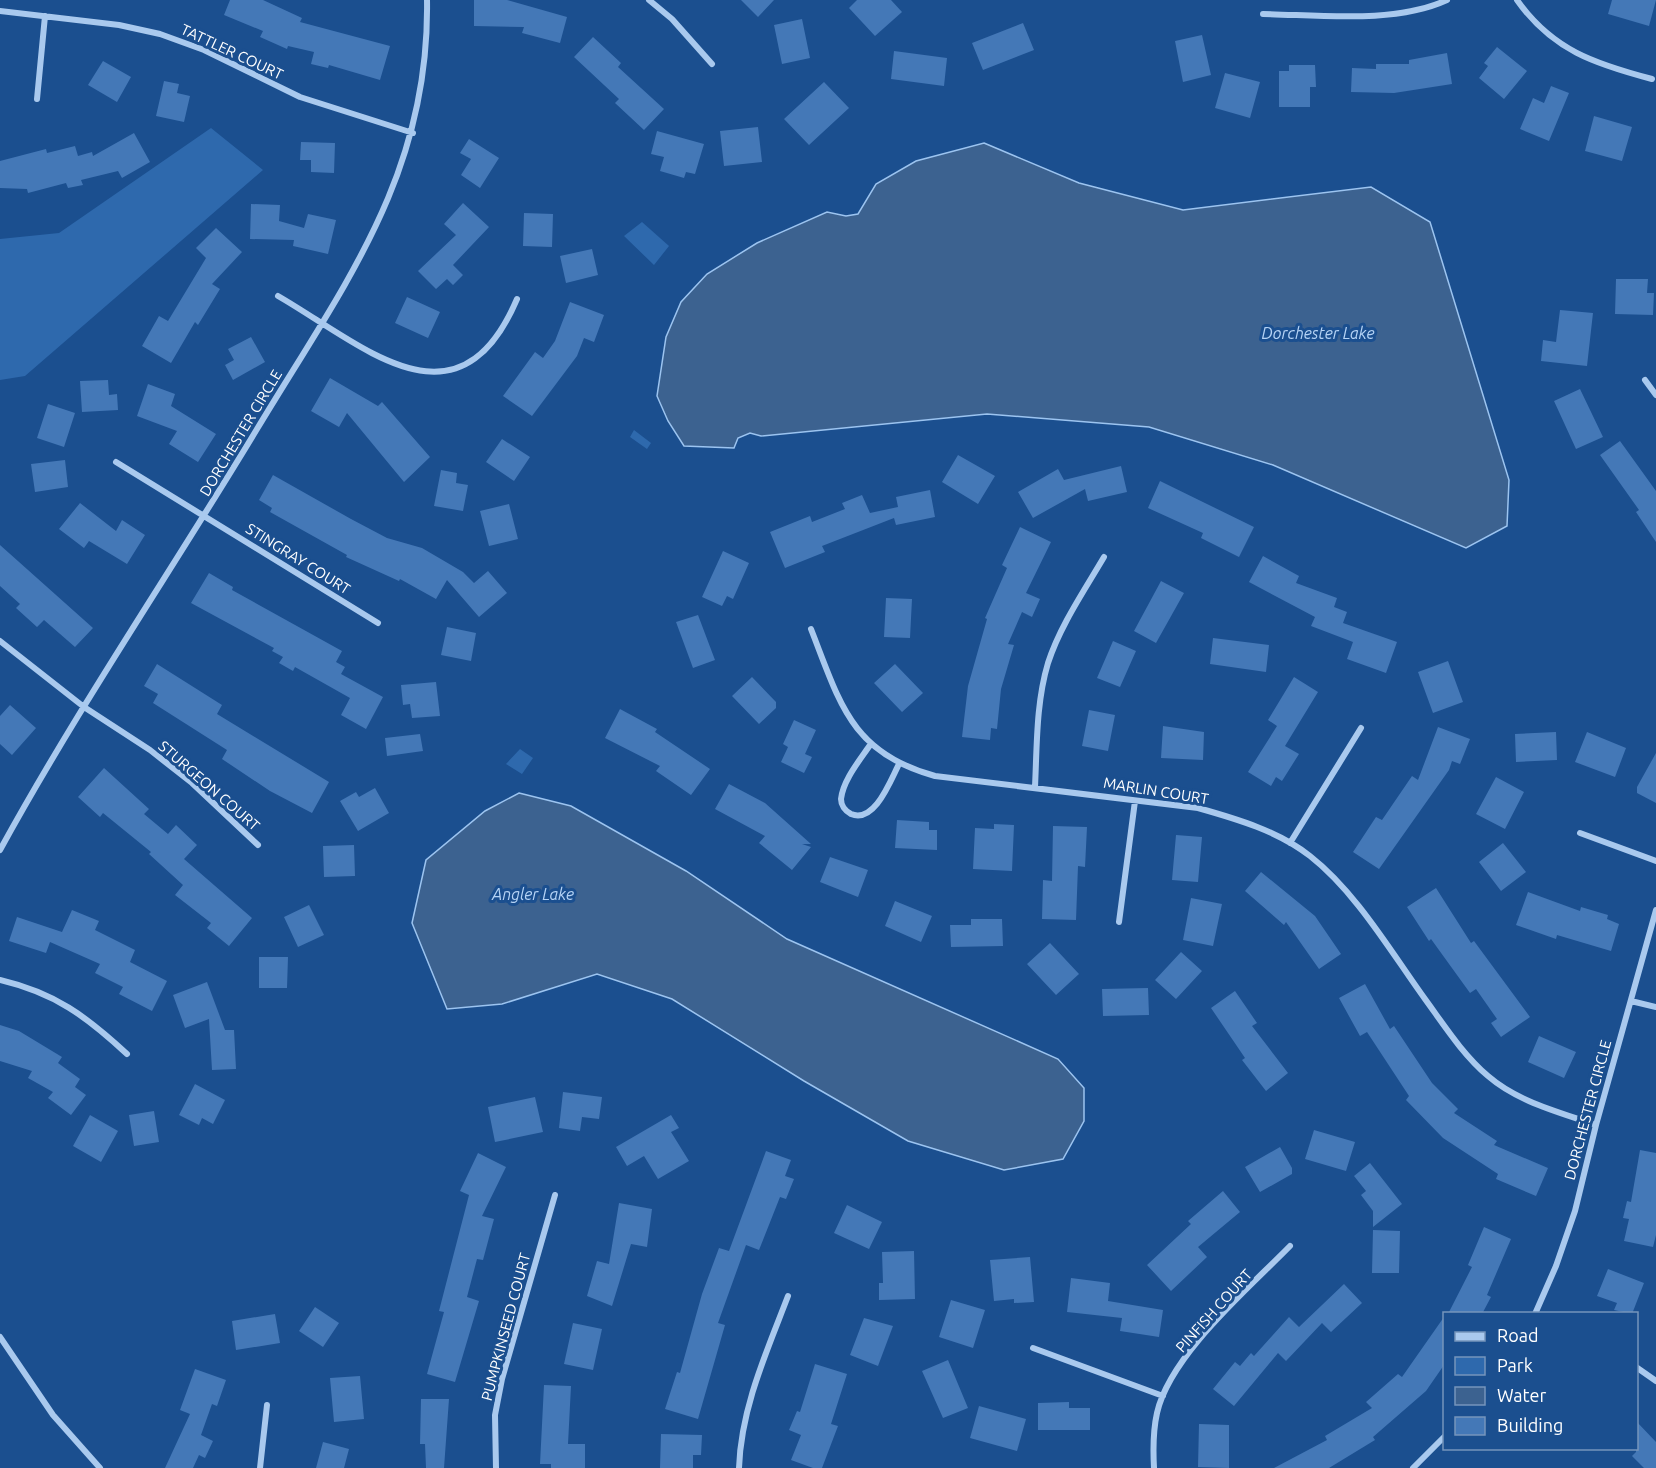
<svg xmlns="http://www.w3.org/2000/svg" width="1656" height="1468" font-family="Ubuntu,sans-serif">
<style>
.green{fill:#2e69ad}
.water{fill:#3c6290;stroke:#9cc4f0;stroke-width:1.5}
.building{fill:#4478b7}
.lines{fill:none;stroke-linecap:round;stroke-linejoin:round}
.minor{stroke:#a9c9ee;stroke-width:6}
.labels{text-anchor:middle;stroke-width:6;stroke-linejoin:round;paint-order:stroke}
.street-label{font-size:15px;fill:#fff;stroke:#1b4f8f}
.water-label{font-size:16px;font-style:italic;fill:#b5d3f5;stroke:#1b4f8f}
</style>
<rect width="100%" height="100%" fill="#1b4f8f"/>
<path class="green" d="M 211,128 L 263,170 L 25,376 L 0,380 L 0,239 L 59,233 Z
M 642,222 L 669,246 L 654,265 L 624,236 Z
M 634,430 L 651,443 L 647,449 L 630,437 Z
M 520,749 L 533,758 L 522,774 L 506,764 Z"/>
<path class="water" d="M 984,143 L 1079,183 L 1183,210 L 1371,187 L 1430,222 L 1509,480 L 1507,526 L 1466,548 L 1273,465 L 1149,427 L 987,414 L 761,436 L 750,433 L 738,438 L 734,448 L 684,446 L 668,421 L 657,396 L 666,337 L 681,302 L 707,274 L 757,243 L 827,212 L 846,216 L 858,214 L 876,184 L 916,161 Z
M 519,793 L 571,806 L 686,871 L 787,939 L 1058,1059 L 1084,1088 L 1084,1121 L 1063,1159 L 1004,1170 L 908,1141 L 804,1081 L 672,999 L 597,974 L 502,1004 L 447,1009 L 412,923 L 426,860 L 485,811 Z"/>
<path class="building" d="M 230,0 L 263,0 L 302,18 L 300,22 L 390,46 L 380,80 L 329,65 L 328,68 L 311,64 L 314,52 L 288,46 L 287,49 L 260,37 L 263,31 L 224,15 Z
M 474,0 L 507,0 L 567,17 L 560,43 L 522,33 L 524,27 L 474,26 Z
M 741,0 L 774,0 L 758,17 Z
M 857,0 L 891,0 L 902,12 L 875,36 L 849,8 Z
M 1612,0 L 1656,0 L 1649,26 L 1608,14 Z
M 802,19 L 810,58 L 782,64 L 774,25 Z
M 1023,23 L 1034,50 L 983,70 L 972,43 Z
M 1202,35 L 1211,75 L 1183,82 L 1175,41 Z
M 593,37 L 621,63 L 618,67 L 664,109 L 644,130 L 615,103 L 619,99 L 574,57 Z
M 1497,47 L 1527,71 L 1504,99 L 1479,78 L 1488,66 L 1484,63 Z
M 894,51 L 947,58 L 944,86 L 891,79 Z
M 1447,53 L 1452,84 L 1394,93 L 1351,92 L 1352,68 L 1376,69 L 1376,64 L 1409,64 L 1409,60 Z
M 103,61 L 131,77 L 117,102 L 88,85 Z
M 1289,65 L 1315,65 L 1316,87 L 1310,87 L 1310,107 L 1279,107 L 1279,71 L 1289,71 Z
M 1225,73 L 1260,82 L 1250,118 L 1215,108 Z
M 164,81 L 179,84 L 177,93 L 190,96 L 184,122 L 156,116 Z
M 824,82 L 849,108 L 809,145 L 784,119 Z
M 1551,86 L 1569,93 L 1549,141 L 1520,129 L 1533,98 L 1544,103 Z
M 1594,116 L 1632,127 L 1622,161 L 1585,151 Z
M 758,127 L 762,162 L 724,166 L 720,131 Z
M 657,131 L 704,144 L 695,174 L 686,172 L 684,178 L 660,171 L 664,157 L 651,154 Z
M 134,133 L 150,162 L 122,178 L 118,171 L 81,180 L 83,185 L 68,188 L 66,183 L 28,193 L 27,189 L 0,188 L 0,161 L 46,149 L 47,153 L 75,146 L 78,156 L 92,152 L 93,156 Z
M 469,139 L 499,158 L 480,188 L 461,175 L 471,159 L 460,153 Z
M 301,142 L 335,143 L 334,173 L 311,172 L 311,160 L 300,160 Z
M 463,203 L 489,227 L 453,265 L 463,275 L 453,285 L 447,279 L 436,289 L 418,271 L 456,235 L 444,224 Z
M 251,204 L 280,205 L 279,221 L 304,228 L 308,214 L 336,220 L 328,254 L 293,246 L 294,240 L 250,239 Z
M 524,213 L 553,214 L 552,247 L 523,246 Z
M 216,228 L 242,252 L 212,284 L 220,289 L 198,325 L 195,322 L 171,363 L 142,346 L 159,316 L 168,321 L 206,258 L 196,248 Z
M 592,249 L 598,275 L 566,283 L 560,256 Z
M 1616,279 L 1648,279 L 1647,293 L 1654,293 L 1653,315 L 1615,314 Z
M 407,297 L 440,312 L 428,338 L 395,323 Z
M 570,302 L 604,315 L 594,342 L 584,338 L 577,356 L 532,416 L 503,396 L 535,352 L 543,358 L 555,341 Z
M 1560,310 L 1593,313 L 1587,366 L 1541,361 L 1543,340 L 1556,342 Z
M 251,337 L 265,362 L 233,380 L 225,365 L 234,360 L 228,349 Z
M 330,378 L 378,406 L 382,402 L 430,457 L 404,482 L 347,413 L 339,427 L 311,411 Z
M 108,380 L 109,395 L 117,394 L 118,410 L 82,412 L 80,381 Z
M 148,384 L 175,394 L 171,406 L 216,434 L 198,462 L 169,444 L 177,431 L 137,416 Z
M 1580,389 L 1603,437 L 1576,449 L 1554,401 Z
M 48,404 L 75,413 L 64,447 L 37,438 Z
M 502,439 L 530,457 L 514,481 L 486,462 Z
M 1620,441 L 1656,491 L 1656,542 L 1636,512 L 1639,510 L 1600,455 Z
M 958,455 L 995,476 L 978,504 L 942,482 Z
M 65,460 L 68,487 L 35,492 L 31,464 Z
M 1121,466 L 1127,492 L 1088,501 L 1085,489 L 1033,518 L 1018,492 L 1058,469 L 1064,480 Z
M 441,470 L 457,473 L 456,483 L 468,485 L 463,511 L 434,506 Z
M 273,475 L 351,519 L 387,538 L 422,548 L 463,572 L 474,583 L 488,571 L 507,593 L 479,617 L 447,580 L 436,599 L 400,579 L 399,581 L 346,557 L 347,555 L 270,512 L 272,508 L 259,500 Z
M 1160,481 L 1254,527 L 1239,557 L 1201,538 L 1203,533 L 1148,508 Z
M 930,490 L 935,517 L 896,525 L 894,518 L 822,546 L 825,552 L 785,568 L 770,532 L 810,516 L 812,522 L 845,509 L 842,503 L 862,495 L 870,513 L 898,507 L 896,497 Z
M 80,503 L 116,531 L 122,520 L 145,535 L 127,564 L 89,541 L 84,548 L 59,529 Z
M 509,504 L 518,539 L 489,546 L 480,511 Z
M 1020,527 L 1051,542 L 1026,593 L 1040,599 L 1032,617 L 1022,612 L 1008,644 L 1014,645 L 1001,689 L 997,729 L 991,728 L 990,740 L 962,737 L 968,686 L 987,619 L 985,618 L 1007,568 L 1002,565 Z
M 0,545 L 93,628 L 75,647 L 44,620 L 37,627 L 16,608 L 20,604 L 0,586 Z
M 723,551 L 749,563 L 733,599 L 727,596 L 722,606 L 702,597 Z
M 1263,556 L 1299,576 L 1296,583 L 1337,598 L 1334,607 L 1347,612 L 1343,623 L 1397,642 L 1386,673 L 1347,659 L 1353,642 L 1311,626 L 1315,617 L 1249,582 Z
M 209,573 L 233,587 L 232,590 L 342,651 L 336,662 L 345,667 L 341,674 L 383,697 L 366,729 L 341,715 L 350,698 L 295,667 L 293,671 L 279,663 L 283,657 L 272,651 L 274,648 L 191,603 Z
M 1161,581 L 1184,593 L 1156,643 L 1134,631 Z
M 886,598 L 912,599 L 910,638 L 884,637 Z
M 698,615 L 715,660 L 693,668 L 676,622 Z
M 447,627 L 476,633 L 471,661 L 441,655 Z
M 1213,638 L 1269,645 L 1266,672 L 1210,664 Z
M 1113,641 L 1136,651 L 1120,687 L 1097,678 Z
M 1448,661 L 1463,702 L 1433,713 L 1418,672 Z
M 157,664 L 222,705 L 217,714 L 329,782 L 312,813 L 270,791 L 222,759 L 227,750 L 153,703 L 158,694 L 144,686 Z
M 895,664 L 923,693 L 902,712 L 874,683 Z
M 752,677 L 776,702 L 776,708 L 759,724 L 732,696 Z
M 1294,677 L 1318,692 L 1285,746 L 1299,754 L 1282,781 L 1276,777 L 1271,786 L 1248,772 L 1277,726 L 1268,720 Z
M 436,682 L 440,716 L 412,718 L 410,704 L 403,705 L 401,685 Z
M 10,705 L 36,728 L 12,755 L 0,744 L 0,716 Z
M 620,709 L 657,729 L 655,732 L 710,769 L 691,795 L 656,771 L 660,766 L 605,738 Z
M 1089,710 L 1115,715 L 1108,751 L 1082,746 Z
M 794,720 L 816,730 L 805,754 L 812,757 L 804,773 L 781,762 L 788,747 L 783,744 Z
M 1163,726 L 1204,732 L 1203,760 L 1161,758 Z
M 1438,727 L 1470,739 L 1460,764 L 1452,761 L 1449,770 L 1379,869 L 1353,852 L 1376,817 L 1382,820 L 1412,776 L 1418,780 Z
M 1556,732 L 1557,760 L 1516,762 L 1515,734 Z
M 1587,732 L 1626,748 L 1615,777 L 1575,762 Z
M 420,734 L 423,751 L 387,756 L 385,738 Z
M 1656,753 L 1656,803 L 1637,793 L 1637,787 Z
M 104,768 L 149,809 L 144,814 L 168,834 L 176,825 L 197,845 L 184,859 L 252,918 L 229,946 L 207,928 L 211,923 L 175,895 L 183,885 L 149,854 L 151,852 L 103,813 L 100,817 L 78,797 Z
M 1496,777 L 1524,792 L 1505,829 L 1476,814 Z
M 729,784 L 765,803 L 811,844 L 802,844 L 811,847 L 792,870 L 759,843 L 765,836 L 715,809 Z
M 375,788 L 389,813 L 358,831 L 340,801 L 356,792 L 359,797 Z
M 897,820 L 929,822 L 929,830 L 937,830 L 937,850 L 895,848 Z
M 994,824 L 1014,825 L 1012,871 L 973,869 L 975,828 L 994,829 Z
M 1053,826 L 1087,827 L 1085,867 L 1078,866 L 1076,920 L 1042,919 L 1043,880 L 1052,881 Z
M 1176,835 L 1202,837 L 1198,882 L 1172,880 Z
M 1503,843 L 1526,872 L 1501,891 L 1479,862 Z
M 354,845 L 355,876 L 324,877 L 323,846 Z
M 830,857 L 868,870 L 858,897 L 820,882 Z
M 1261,872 L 1315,916 L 1341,954 L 1319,969 L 1286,922 L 1284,925 L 1245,891 Z
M 1436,888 L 1471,943 L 1474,941 L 1530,1017 L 1501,1037 L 1491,1023 L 1497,1019 L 1476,989 L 1470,993 L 1431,939 L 1429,941 L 1407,907 Z
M 1528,892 L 1580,911 L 1581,907 L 1608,915 L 1607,919 L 1619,924 L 1611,951 L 1557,935 L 1556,939 L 1516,925 Z
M 1191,898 L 1222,904 L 1213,946 L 1183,940 Z
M 895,901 L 932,916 L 921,942 L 885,926 Z
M 309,905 L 324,935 L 298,947 L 284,917 Z
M 72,910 L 99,921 L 95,930 L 135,950 L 130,962 L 167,981 L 152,1011 L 119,994 L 123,987 L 95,973 L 100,964 L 50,942 L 46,953 L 9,941 L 17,917 L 62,932 Z
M 971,919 L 1002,919 L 1003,946 L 951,947 L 950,925 L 971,925 Z
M 1050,943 L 1079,974 L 1056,995 L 1027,964 Z
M 1181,952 L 1202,971 L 1176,999 L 1155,980 Z
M 259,957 L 288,957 L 287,988 L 259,988 Z
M 207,982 L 225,1030 L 234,1030 L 236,1069 L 212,1070 L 209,1019 L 185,1028 L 173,995 Z
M 1365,984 L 1390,1029 L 1394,1026 L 1432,1083 L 1458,1109 L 1454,1113 L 1497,1141 L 1494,1145 L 1548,1168 L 1536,1196 L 1496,1179 L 1498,1174 L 1443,1138 L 1406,1100 L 1409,1096 L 1367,1032 L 1360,1036 L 1339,998 Z
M 1148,988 L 1149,1015 L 1103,1016 L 1102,989 Z
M 1235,991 L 1257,1023 L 1252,1026 L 1288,1073 L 1266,1091 L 1242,1060 L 1245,1058 L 1211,1008 Z
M 0,1025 L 19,1031 L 62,1057 L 58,1063 L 80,1079 L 75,1087 L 86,1095 L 71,1115 L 48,1098 L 53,1092 L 28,1078 L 32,1071 L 0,1061 Z
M 1539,1036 L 1576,1052 L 1564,1078 L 1528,1062 Z
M 195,1084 L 225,1100 L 213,1124 L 202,1118 L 199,1125 L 179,1115 Z
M 563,1092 L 602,1097 L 599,1119 L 582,1117 L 580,1131 L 559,1128 Z
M 535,1097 L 543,1132 L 495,1142 L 488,1107 Z
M 154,1111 L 159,1142 L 134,1146 L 129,1115 Z
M 90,1115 L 118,1131 L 101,1162 L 73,1146 Z
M 671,1115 L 679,1128 L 671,1132 L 689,1161 L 658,1179 L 644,1156 L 627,1166 L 616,1147 Z
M 1314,1130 L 1355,1142 L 1346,1171 L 1305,1159 Z
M 1280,1147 L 1292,1168 L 1292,1174 L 1260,1192 L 1245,1167 Z
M 1640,1150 L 1656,1153 L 1656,1235 L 1653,1247 L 1624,1241 L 1629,1219 L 1623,1218 L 1627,1201 L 1631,1202 Z
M 766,1151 L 791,1160 L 785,1176 L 794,1179 L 786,1199 L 780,1197 L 759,1250 L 746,1245 L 718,1323 L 725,1325 L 698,1419 L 665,1409 L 677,1372 L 680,1373 L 702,1294 L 719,1248 L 729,1251 Z
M 478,1153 L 506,1167 L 482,1216 L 494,1219 L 483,1260 L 477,1259 L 467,1297 L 479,1301 L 455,1382 L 427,1374 L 444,1312 L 439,1311 L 469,1195 L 460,1191 Z
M 1370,1163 L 1402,1204 L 1373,1227 L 1373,1211 L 1361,1195 L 1366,1191 L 1354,1176 Z
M 1223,1191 L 1240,1212 L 1198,1247 L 1207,1257 L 1171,1291 L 1147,1265 L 1191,1224 L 1188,1221 Z
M 619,1203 L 652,1209 L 647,1247 L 631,1244 L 612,1306 L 587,1296 L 597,1261 L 609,1264 Z
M 847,1205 L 882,1222 L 869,1249 L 834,1233 Z
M 1484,1227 L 1511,1239 L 1487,1295 L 1491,1297 L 1482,1314 L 1448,1314 L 1472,1267 L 1468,1265 Z
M 1373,1230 L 1400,1231 L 1399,1273 L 1372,1273 Z
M 914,1251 L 915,1299 L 879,1300 L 879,1283 L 883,1283 L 882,1252 Z
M 1030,1257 L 1034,1302 L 1014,1303 L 1014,1299 L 994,1301 L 990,1260 Z
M 1608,1269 L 1644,1283 L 1632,1314 L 1614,1310 L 1617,1303 L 1597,1296 Z
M 1071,1278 L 1110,1283 L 1108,1301 L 1163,1310 L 1159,1337 L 1120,1331 L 1122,1318 L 1067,1312 Z
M 1344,1284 L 1362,1303 L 1331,1332 L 1322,1323 L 1286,1361 L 1278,1353 L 1234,1406 L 1213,1389 L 1235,1362 L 1240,1366 L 1251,1353 L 1254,1356 L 1289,1317 L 1299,1327 Z
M 951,1300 L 985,1310 L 973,1348 L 939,1337 Z
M 315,1307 L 339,1323 L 323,1347 L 299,1331 Z
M 275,1314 L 280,1343 L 236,1350 L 232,1321 Z
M 1444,1317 L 1444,1365 L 1426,1391 L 1373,1437 L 1375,1440 L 1329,1468 L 1274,1468 L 1327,1440 L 1325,1436 L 1372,1408 L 1366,1402 L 1398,1374 L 1402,1377 Z
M 864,1318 L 893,1326 L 878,1366 L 850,1355 Z
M 573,1323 L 602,1329 L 593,1370 L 564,1364 Z
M 948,1360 L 968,1408 L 943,1418 L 922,1371 Z
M 815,1364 L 847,1374 L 831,1424 L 838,1426 L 822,1468 L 813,1468 L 791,1460 L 801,1435 L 789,1430 L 797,1411 L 800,1412 Z
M 195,1369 L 226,1380 L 217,1406 L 212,1404 L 201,1435 L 213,1441 L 205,1458 L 199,1455 L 193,1468 L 165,1468 L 190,1414 L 180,1410 Z
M 360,1376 L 364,1419 L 334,1422 L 330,1378 Z
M 544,1385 L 571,1386 L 568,1444 L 585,1444 L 585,1468 L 551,1468 L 551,1464 L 540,1464 Z
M 421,1399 L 449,1399 L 444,1468 L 426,1468 L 425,1444 L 420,1444 Z
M 1069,1402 L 1069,1408 L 1090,1408 L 1090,1430 L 1038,1430 L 1038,1403 Z
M 979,1406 L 1026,1419 L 1017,1451 L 970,1438 Z
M 1636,1421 L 1656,1442 L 1656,1468 L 1644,1468 L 1632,1456 L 1636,1452 Z
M 1199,1424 L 1229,1425 L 1229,1468 L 1198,1467 Z
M 661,1434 L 702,1435 L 701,1455 L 693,1455 L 693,1468 L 660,1468 Z
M 323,1442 L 349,1449 L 344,1468 L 316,1468 Z"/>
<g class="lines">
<path class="minor" d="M 649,0 L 672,19 L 712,64
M 1517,0 C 1552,50 1595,64 1652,79
M 0,11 L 119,25 L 160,34 L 204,50 L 300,97 L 413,133
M 1263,14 C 1320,15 1395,24 1447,0
M 37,99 L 45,16
M 278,296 C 363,345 458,437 517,299
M 1645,380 L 1656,395
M 116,462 L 378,623
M 811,629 C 840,703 851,753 935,776 L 1198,808 C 1237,819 1278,831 1310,856 C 1356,892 1391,952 1425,999 C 1444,1025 1463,1055 1488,1076 C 1518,1102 1559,1112 1596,1125
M 0,641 L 84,707 L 150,750 L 192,783 L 258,845
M 870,745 C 860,760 843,780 841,799 C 841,805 845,811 851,814 C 875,824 891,779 899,764
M 1035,787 C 1037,746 1036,703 1048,663 C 1060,626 1084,591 1104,557
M 1580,833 L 1656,861
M 1290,843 L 1361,728
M 0,850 C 79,706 172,570 257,429 C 343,286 430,175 427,0
M 1119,922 L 1135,801
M 0,980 C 55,993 86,1016 127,1054
M 1631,1001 L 1656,1007
M 1535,1314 L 1556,1266 L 1575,1211 L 1596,1125 L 1656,910
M 0,1337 L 53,1415 L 100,1468
M 1033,1348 L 1163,1396
M 1636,1367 L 1656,1381
M 260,1468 L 267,1405
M 496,1468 L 495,1415 L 502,1379 L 555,1195
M 739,1468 C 741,1408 767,1351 788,1296
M 1154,1468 C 1153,1450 1153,1431 1157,1413 C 1170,1355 1249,1288 1290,1246
M 1413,1468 L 1444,1437"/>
</g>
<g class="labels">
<g class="street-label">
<text transform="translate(232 52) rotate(25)" y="5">TATTLER COURT</text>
<text transform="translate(241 433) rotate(-59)" y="5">DORCHESTER CIRCLE</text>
<text transform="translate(298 559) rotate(32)" y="5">STINGRAY COURT</text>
<text transform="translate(209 786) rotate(41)" y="5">STURGEON COURT</text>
<text transform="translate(1156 791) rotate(9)" y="5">MARLIN COURT</text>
<text transform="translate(1588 1110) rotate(-75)" y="5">DORCHESTER CIRCLE</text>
<text transform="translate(1214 1311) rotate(-48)" y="5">PINFISH COURT</text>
<text transform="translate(506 1327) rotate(-75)" y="5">PUMPKINSEED COURT</text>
</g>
<g class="water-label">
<text x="1318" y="339">Dorchester Lake</text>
<text x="533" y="900">Angler Lake</text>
</g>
</g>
<rect x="1443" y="1312" width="195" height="138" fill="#1b4f8f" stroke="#7695bc" stroke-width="1.5"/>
<rect x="1455" y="1332" width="30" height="9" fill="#a9c9ee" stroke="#7695bc" stroke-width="1.5"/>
<text x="1497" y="1342" font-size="18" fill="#ffffff">Road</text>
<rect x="1455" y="1357" width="30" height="18" fill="#2e69ad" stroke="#7695bc" stroke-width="1.5"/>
<text x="1497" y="1372" font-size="18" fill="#ffffff">Park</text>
<rect x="1455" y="1387" width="30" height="18" fill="#3c6290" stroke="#7695bc" stroke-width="1.5"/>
<text x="1497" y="1402" font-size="18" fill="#ffffff">Water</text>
<rect x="1455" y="1417" width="30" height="18" fill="#4478b7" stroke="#7695bc" stroke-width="1.5"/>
<text x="1497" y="1432" font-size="18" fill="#ffffff">Building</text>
</svg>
